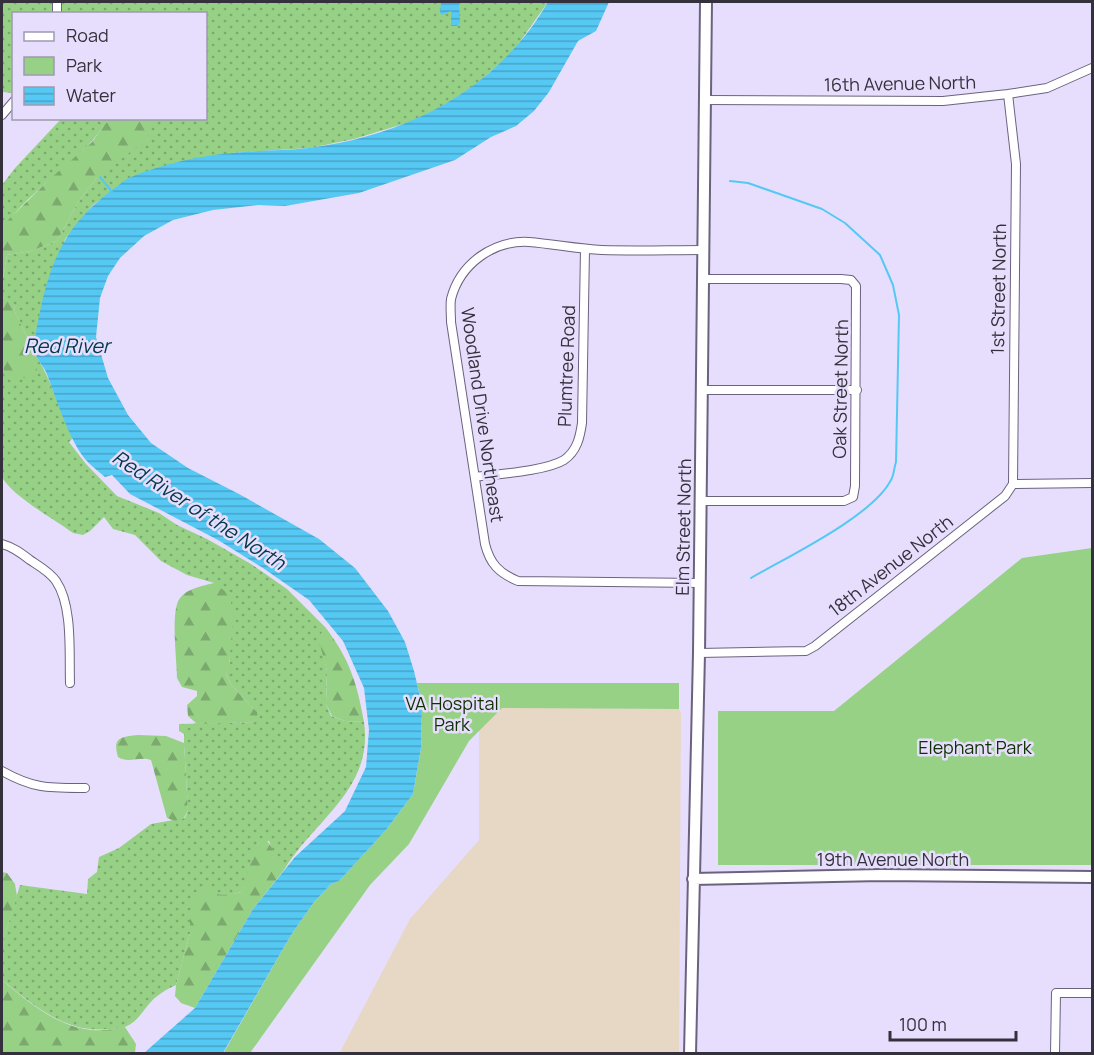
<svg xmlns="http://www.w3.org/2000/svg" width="1094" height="1055" font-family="Manrope,sans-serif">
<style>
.medical{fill:#e7d7c5}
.grass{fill:url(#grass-dots)}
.forest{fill:url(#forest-firs)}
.park{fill:#97d185}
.water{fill:url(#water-rules)}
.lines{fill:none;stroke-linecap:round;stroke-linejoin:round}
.stream{stroke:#56c8f4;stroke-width:2}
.street-casing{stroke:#6b637e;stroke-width:10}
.secondary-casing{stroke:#6b637e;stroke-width:14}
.street{stroke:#fff;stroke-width:8}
.secondary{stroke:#fff;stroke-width:10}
.labels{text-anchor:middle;stroke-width:5;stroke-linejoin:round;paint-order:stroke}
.street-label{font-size:18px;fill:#34313c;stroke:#e7defd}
.park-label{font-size:18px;fill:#0d3200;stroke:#e7defd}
.water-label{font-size:20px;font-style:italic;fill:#023849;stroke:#e7defd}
</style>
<defs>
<pattern id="grass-dots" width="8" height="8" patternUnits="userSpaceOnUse" patternTransform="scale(1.5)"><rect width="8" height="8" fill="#97d185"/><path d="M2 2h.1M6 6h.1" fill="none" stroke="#7caa6e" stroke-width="1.8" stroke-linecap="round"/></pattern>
<pattern id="forest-firs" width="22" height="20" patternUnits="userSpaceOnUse" patternTransform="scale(1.5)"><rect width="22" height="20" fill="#97d185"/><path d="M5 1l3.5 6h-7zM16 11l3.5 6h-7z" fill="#7caa6e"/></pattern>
<pattern id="water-rules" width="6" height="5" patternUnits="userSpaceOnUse" patternTransform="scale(1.5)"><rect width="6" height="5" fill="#56c8f4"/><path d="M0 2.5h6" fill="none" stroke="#48a3c7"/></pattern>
</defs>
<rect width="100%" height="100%" fill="#e7defd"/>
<path class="medical" d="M 479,707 L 679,709 L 681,713 L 679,1053 L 339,1054 L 410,919 L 479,840 Z"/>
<path class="grass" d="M 2,2 L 548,2 L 512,53 L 475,85 L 444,106 L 410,122 L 354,139 L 310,148 L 231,153 L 129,178 L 93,205 L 65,239 L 35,354 C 52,380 59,410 73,438 L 69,442 L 86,464 L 117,496 L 159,513 L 177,525 L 207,539 L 251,564 L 287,589 L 326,628 L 319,637 L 327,671 L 326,704 L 331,716 L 345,721 L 364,722 C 374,789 314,820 284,870 L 278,863 L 269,841 L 258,843 L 246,883 L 241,892 L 227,896 L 212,893 L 190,914 L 190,933 L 176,985 C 169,988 162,992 156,997 C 145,1006 140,1020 127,1026 C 121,1029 114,1029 108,1029 C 66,1034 33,1005 2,980 L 2,944 L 20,885 L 87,894 L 88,879 L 97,872 L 99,857 L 119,848 L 151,824 L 185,818 L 188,810 L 184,743 L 184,734 L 179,731 L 179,724 L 258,722 L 257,712 L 232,686 L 226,674 C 238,651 220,608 214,583 L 187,575 L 161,561 L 135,535 L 113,529 L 104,517 L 90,531 L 83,535 L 73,533 C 54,519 12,496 2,477 L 2,362 L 7,378 L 35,354 L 15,312 L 14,305 L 2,296 L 2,285 L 7,255 L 31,251 L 57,241 L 78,202 L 96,179 L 114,163 L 137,119 L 206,118 L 206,14 L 14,14 L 13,93 L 2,92 Z
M 61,119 L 109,119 C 104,126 98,134 92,141 C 64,172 25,195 2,230 L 2,185 L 15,168 Z"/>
<path class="forest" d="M 109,119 L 151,119 L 151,132 L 143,142 L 96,179 L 78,202 L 57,241 L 31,251 L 7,255 L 2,285 L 2,230 L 7,221 L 51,178 L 92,142 Z
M 2,296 L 14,304 L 15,312 L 35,354 L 37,372 L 30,378 L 6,378 L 2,362 Z
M 214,583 L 230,595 L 233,616 L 229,669 L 226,674 L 232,686 L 257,712 L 259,722 L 197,724 L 188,716 L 187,705 L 197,696 L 197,691 L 182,687 L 177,678 C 177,661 170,610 180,598 C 188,588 202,586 214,583 Z
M 326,628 C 350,660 357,683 364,722 L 345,721 L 332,716 L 326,704 L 327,671 L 318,637 Z
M 138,735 L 166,736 L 184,743 L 188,810 L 184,818 L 175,821 L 167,818 L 151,760 C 140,756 128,764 118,757 C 112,737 121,737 138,735 Z
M 263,838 C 274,844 276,861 284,870 L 253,909 L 195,1008 L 181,1003 L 175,996 L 176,985 L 190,933 L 190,914 L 193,897 L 199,888 L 206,887 C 217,897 228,896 241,892 C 251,875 248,850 263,838 Z
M 2,872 L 7,873 L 15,884 L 17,896 L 2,944 Z
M 2,980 C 27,1001 57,1027 92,1030 C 102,1031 114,1029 125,1027 L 136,1044 L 135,1053 L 2,1053 Z"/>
<path class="park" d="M 1092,548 L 1092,865 L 718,865 L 718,711 L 834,711 L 1022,558 Z
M 417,683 L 679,683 L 679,709 L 502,708 L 469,741 L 409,844 L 370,885 L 250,1053 L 223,1054 L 291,935 L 314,902 L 331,884 L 339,881 L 386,830 L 413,794 L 421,748 L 422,705 Z"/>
<path class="water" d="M 441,2 L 459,2 L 460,23 L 457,26 L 451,26 L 451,11 L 442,15 L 440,13 Z
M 548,2 L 609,2 L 596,31 L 578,41 L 549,92 L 534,111 L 516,126 L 491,137 L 455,160 L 359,193 L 285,206 L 258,205 L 213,210 L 173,220 L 144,236 L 120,258 L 108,276 L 100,298 L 96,337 L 108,378 L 128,415 L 151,443 L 188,468 L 239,494 L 319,539 L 355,568 L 388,611 L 405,642 L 414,671 L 422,705 L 421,748 L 413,794 L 386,830 L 339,881 L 331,884 L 314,902 L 291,935 L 223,1053 L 144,1053 L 195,1008 L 253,909 L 295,857 L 345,811 L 366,767 L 369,730 L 364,688 L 343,641 L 309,600 L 263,568 L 218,540 L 130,494 L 112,475 L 105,477 C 98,471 90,465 85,459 C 68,438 56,397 46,372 C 43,365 36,359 35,352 C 34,337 38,321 41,307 C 52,256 69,222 112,190 C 118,186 124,180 131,177 C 163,164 198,156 232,153 C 258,150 284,151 309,148 C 408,135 497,90 548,2 Z"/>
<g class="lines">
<path class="stream" d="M 100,177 L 113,193
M 730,181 L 748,183 L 822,209 L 845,223 L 880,255 L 893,285 L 899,315 L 896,462 C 894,468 894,475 891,480 C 873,516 787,557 751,578"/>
<g class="street-casing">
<path id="street" d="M 57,2 L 57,14
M 1008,94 L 1016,164 L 1013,484
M 704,100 L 943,101 L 1008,94 L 1047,88 L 1092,68
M 2,115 L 14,101
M 702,390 L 857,390
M 475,477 C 497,474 546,471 564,460 C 577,451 580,437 582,423 L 585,249
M 1013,484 L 1092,483
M 700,501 L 844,501 L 853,497 L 855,486 L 856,286 L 851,280 L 841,279 L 703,279
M 2,544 C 13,547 21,553 30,560 C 39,566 50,572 56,581 C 73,606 69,653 70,683
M 700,583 L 518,581 C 499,573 490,564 485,544 L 451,322 C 451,314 450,306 451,299 C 460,264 493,240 529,242 C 554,244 578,249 602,250 C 636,251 669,250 703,250
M 699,653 L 806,651 L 815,646 L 1005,496 L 1013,484
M 2,771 C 34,789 49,788 85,788
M 1055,1054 L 1056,993 L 1092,993"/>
</g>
<g class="secondary-casing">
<path id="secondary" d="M 693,879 L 881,875 L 1092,877
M 690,1054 L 699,653 L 706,2"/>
</g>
<use href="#street" class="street"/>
<use href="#secondary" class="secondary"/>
</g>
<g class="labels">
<g class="street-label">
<text transform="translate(900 84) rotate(-1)" y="6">16th Avenue North</text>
<text transform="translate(999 289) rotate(-89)" y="6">1st Street North</text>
<text transform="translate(567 366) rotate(-88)" y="6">Plumtree Road</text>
<text transform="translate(841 389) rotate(-89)" y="6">Oak Street North</text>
<text transform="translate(482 415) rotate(82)" y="6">Woodland Drive Northeast</text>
<text transform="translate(684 527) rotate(-89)" y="6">Elm Street North</text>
<text transform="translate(891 566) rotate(-38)" y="6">18th Avenue North</text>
<text x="893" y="866">19th Avenue North</text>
</g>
<g class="park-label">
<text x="452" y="710">VA Hospital<tspan x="452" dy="21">Park</tspan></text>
<text x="975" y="754">Elephant Park</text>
</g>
<g class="water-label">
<text x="67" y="353">Red River</text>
<text transform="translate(199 510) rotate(33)" y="7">Red River of the North</text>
</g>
</g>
<rect width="1094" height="1055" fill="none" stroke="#34313c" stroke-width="6"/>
<rect x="12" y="12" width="195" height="108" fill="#e7defd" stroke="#9f99b0" stroke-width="1.5"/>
<rect x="24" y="32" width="30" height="9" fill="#ffffff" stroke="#9f99b0" stroke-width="1.5"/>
<text x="66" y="42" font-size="18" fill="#34313c">Road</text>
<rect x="24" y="57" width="30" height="18" fill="#97d185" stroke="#9f99b0" stroke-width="1.5"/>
<text x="66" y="72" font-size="18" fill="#34313c">Park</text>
<rect x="24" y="87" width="30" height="18" fill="url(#water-rules)" stroke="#9f99b0" stroke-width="1.5"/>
<text x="66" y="102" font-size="18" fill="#34313c">Water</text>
<path d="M890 1031v9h126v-9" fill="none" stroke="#34313c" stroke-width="3"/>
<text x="899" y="1031" font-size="18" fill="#34313c" stroke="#e7defd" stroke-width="4.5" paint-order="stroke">100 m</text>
</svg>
